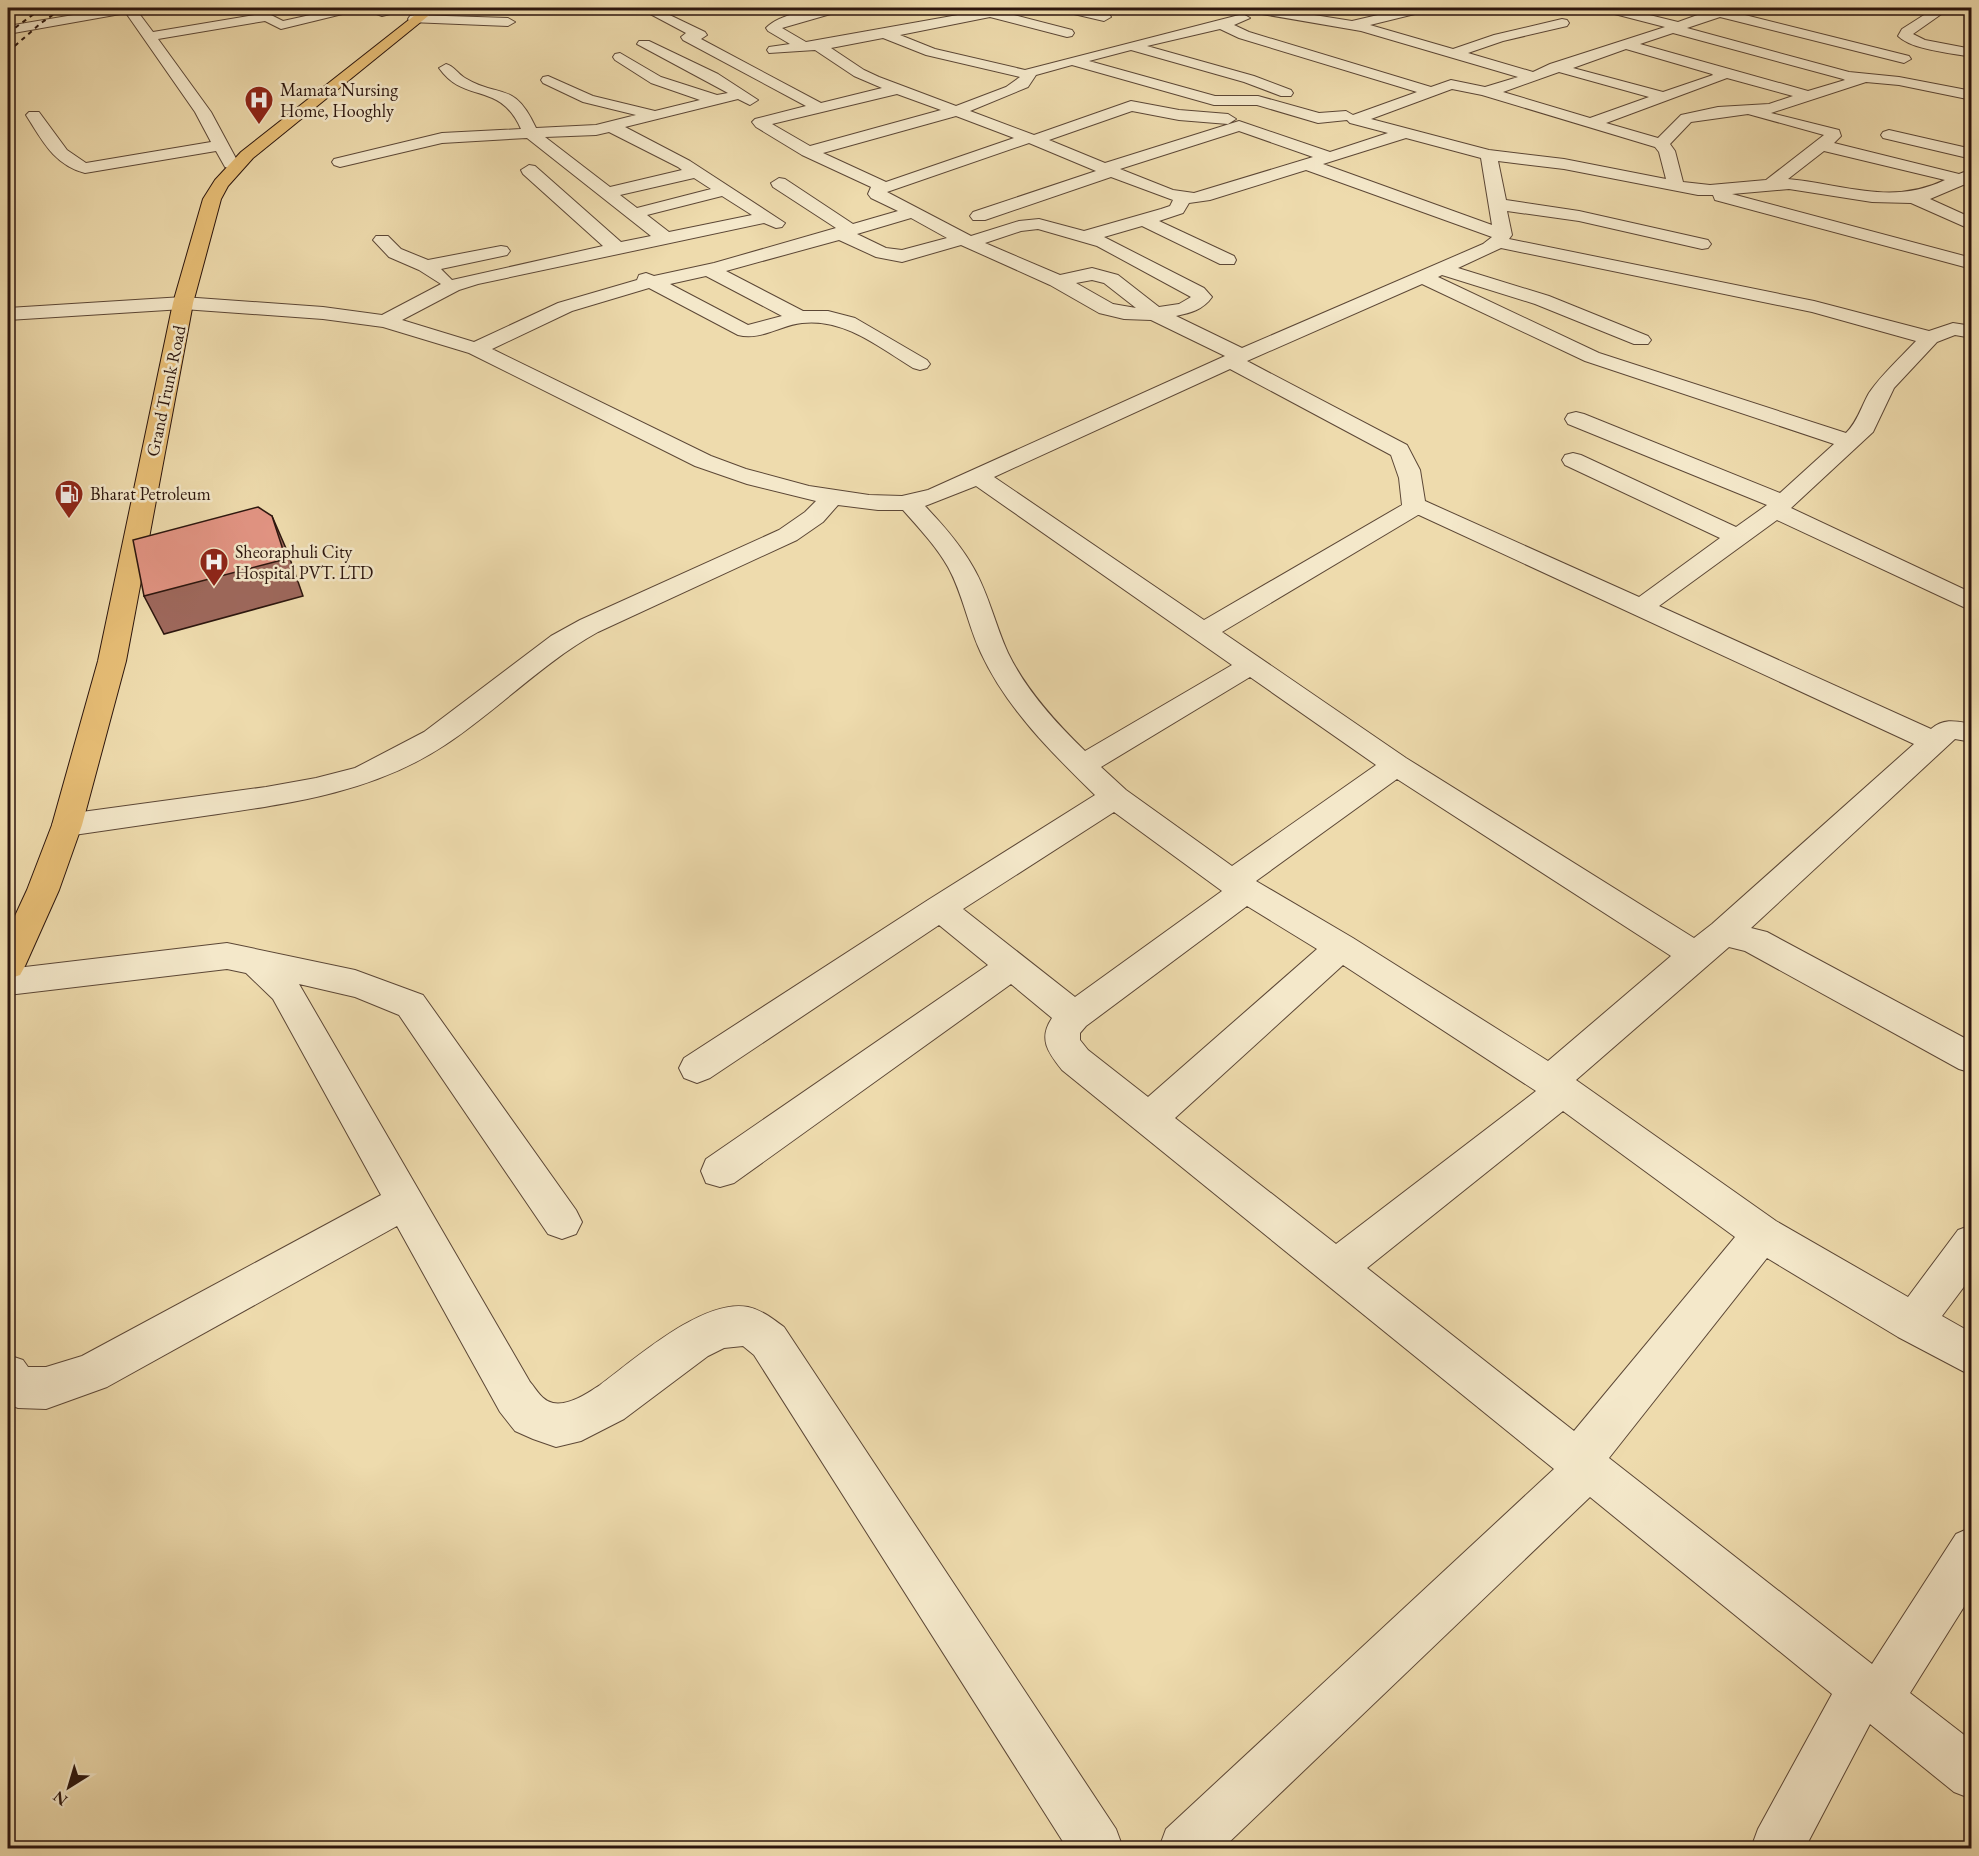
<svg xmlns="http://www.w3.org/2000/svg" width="1979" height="1856" font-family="'EB Garamond',serif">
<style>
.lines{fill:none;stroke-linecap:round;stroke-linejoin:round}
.minor-casing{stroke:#5c4736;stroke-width:2}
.primary-casing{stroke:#2c160e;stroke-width:2}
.minor{fill:#f4e8ca;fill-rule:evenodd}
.primary{fill:#e7be76;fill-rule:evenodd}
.rail{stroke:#2c160e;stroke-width:2;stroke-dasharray:4.5 4.5;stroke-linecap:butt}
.shaded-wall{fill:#9e685c;stroke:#2c160e;stroke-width:1.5}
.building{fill:#e29483;stroke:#2c160e;stroke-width:1.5}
.labels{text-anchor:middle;stroke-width:5;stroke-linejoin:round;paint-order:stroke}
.far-poi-label{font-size:18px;fill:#2c160e;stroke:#f4e8ca;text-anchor:start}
.far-street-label{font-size:18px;fill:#2c160e;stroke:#f4e8ca}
</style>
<rect width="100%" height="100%" fill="#eedbad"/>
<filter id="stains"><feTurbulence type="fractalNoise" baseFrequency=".00333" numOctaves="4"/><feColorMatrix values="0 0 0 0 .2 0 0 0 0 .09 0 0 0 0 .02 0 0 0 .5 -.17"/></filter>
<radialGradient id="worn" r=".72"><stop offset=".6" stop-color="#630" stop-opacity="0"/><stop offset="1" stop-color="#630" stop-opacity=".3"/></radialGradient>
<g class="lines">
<g class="minor-casing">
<path id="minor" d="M 115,8 L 135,8 L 153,32 L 267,13 L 283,21 L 342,8 L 404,8 L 402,11 L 382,16 L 363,9 L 281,29 L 265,21 L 158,39 L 211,112 L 239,164 L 231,169 L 225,167 L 216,151 L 85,173 C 54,165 42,140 26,115 L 29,112 L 39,112 L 67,150 L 86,163 L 211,142 L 195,112 L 126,13 L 8,34 L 8,26 Z
M 639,8 L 655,8 L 705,32 L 707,35 L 701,39 L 821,103 L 882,88 L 854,76 L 815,50 L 769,53 L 767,50 L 769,47 L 790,44 L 768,31 L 766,28 C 779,13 824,6 843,8 L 841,11 L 782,28 L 806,42 L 997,8 L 1017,8 L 1016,11 L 1006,13 L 1072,30 L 1074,33 L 1072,36 L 1067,37 L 990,17 L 900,35 L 935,49 L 1025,70 L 1243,14 L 1250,18 L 1234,25 L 1249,32 L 1431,87 L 1451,80 L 1485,87 L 1518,77 L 1361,31 L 1262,14 L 1255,10 L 1257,8 L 1270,8 L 1352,21 L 1408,8 L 1428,8 L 1427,11 L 1370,25 L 1453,49 L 1494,35 L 1562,19 L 1567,20 L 1569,23 L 1567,26 L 1503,41 L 1468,53 L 1533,72 L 1550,64 L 1665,27 L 1603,11 L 1602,8 L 1621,8 L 1678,22 L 1717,8 L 1738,8 L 1733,12 L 1909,56 L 1911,59 L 1904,63 L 1720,17 L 1687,28 L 1849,72 L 1899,77 L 1972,91 L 1972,100 L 1899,85 L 1866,82 L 1771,113 L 1839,130 L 1841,136 L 1834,143 L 1959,174 L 1972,169 L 1972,185 L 1963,185 L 1930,199 L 1972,218 L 1972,230 L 1911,203 L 1872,202 L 1789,189 L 1732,194 L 1972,258 L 1972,269 L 1715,200 L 1713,195 L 1698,195 L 1564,169 L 1498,161 L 1506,200 L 1579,211 L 1708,240 L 1711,244 L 1708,248 L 1702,249 L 1579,221 L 1507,211 L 1512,235 L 1509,239 L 1814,301 L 1929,331 L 1953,323 L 1972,326 L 1972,338 L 1955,335 L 1937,342 L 1894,388 L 1873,432 L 1791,508 L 1972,593 L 1972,611 L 1777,520 L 1659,606 L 1931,729 C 1944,718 1955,721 1972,724 L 1972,742 L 1955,739 L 1751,928 L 1767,932 L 1972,1042 L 1972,1073 L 1959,1069 L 1745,951 L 1729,947 L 1576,1080 L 1776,1221 L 1908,1297 L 1958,1230 L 1972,1225 L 1972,1276 L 1942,1316 L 1972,1333 L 1972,1376 L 1898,1337 L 1767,1258 L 1609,1458 L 1872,1664 L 1956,1534 L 1972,1527 L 1972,1594 L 1910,1693 L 1972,1741 L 1972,1799 L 1954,1792 L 1870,1724 L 1805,1848 L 1751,1848 L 1758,1829 L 1832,1694 L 1590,1497 L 1223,1848 L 1159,1848 L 1166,1829 L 1554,1469 L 1062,1070 C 1048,1052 1038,1039 1052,1018 L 1011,984 L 734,1183 L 720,1187 L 706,1183 L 701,1171 L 706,1159 L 988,965 L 939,925 L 710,1078 L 697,1083 L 684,1078 L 679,1068 L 684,1058 L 928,900 L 1095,795 C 1052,753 1007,709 981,653 C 968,626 963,594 948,567 C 936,546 919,528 903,510 L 878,510 L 838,505 L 823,522 L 797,540 L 598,632 C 542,663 498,710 445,745 C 374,792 293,803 211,815 C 163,822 115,829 67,836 L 56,833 L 52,825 L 56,817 L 67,814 L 266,787 L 316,778 L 355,768 L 424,732 L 551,636 L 580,620 L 779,530 L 805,512 L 816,501 L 747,484 L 695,466 L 469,353 L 383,327 L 323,319 L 183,309 L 8,320 L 8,308 L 183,297 L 323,307 L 382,315 L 441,284 L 419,270 L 389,257 L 373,240 L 376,236 L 388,236 L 401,249 L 428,260 L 501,246 L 507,247 L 510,251 L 507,255 L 441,269 L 452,280 L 603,246 L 523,174 L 521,170 L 529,165 L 535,166 L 621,242 L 651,236 L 527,138 L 442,143 L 340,167 L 334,165 L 332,162 L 334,159 L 442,133 L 521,129 C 499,80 465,105 439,68 L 446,64 C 454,66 458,74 465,78 C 500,99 514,80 536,128 L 596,125 L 636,115 L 583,102 L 543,83 L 541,80 L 543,77 L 548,76 L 593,96 L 655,111 L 700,100 L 651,83 L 615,60 L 613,57 L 615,54 L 620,53 L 661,77 L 717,95 L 728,93 L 637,44 L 639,41 L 649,41 L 718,74 L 758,100 L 750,105 L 738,99 L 625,127 L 690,161 L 785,223 L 782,227 L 776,228 L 764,223 L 478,284 L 459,290 L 402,320 L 474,342 L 558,303 L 637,280 L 639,275 L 646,273 L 654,276 L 714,263 L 836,228 L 773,187 L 771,183 L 779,178 L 785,179 L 853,224 L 898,211 L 871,198 L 868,194 L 871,187 L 802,155 L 756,127 L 752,122 L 755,119 L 806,106 L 683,40 L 681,37 L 686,33 ZM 1220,29 L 1239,38 L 1417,92 L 1353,115 L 1346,111 L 1319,113 L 1258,96 L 1215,96 L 1089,61 L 1131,50 L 1244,82 L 1281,96 L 1291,96 L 1293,93 L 1291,90 L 1254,76 L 1147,46 ZM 1673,33 L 1843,79 L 1845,80 L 1808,91 L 1640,44 ZM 883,38 L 926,55 L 1020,77 L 1006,87 L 956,106 L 879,77 L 864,70 L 831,48 ZM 1626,49 L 1712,74 L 1713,75 L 1663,92 L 1573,68 ZM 1072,65 L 1214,105 L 1257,105 L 1318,123 L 1347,120 L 1350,123 L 1388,133 L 1330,152 L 1239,121 L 1105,163 L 1049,140 L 1132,111 L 1179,120 L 1228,124 L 1236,119 L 1228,114 L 1179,110 L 1131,101 L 1034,135 L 970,111 L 1028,87 L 1036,75 ZM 1559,72 L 1649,97 L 1590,118 L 1503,92 ZM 1727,78 L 1793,96 L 1769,104 L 1718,107 L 1681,115 L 1658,138 L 1606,123 ZM 1452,89 L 1482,95 L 1655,147 L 1659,152 L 1666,179 L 1564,159 L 1489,150 L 1371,119 ZM 897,94 L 941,110 L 810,146 L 772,124 ZM 1748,114 L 1824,135 L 1766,180 L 1710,185 L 1683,182 L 1675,151 L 1670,144 L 1691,122 ZM 956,116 L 1014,138 L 886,182 L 823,153 ZM 1239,131 L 1313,157 L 1194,193 L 1173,190 L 1120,169 ZM 609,132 L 678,167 L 682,170 L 610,187 L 545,137 L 596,135 ZM 1406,138 L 1481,158 L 1492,225 L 1323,164 ZM 1029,143 L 1096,171 L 973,212 L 970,216 L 973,220 L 985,220 L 1111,177 L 1173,200 L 1170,206 L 1161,209 L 1084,231 L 1039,219 L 1019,221 L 971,236 L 887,192 ZM 1824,151 L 1945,180 C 1891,206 1844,184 1788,179 ZM 1306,170 L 1492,237 L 1483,244 L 1242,348 L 1176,316 C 1190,313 1203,310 1212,297 L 1204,288 L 1104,237 L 1142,226 L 1220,264 L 1234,264 L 1236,260 L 1234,256 L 1159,221 L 1183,213 L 1189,203 L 1210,200 ZM 694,178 L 711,189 L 637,208 L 620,195 ZM 722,196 L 752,215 L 669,232 L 647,215 ZM 911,218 L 947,238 L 902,250 L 886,248 L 857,234 ZM 1038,229 L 1097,246 L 1191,297 L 1179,304 L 1159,307 L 1118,275 L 1092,268 L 1060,275 L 985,243 L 1021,231 ZM 839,240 L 876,257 L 902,262 L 961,245 L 1050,285 L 1099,313 L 1124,319 L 1151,320 L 1225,356 L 928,490 L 902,496 L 869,495 L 809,486 L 746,469 L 711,456 L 492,349 L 572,311 L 649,288 L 738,335 C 760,341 781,325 802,323 C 844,318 879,347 913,368 L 920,370 L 927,368 L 930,364 L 927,360 L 855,318 L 828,311 L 803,311 L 726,271 ZM 1501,248 L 1812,312 L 1916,341 C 1901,357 1882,374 1869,393 C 1861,407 1858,421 1846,433 L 1599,353 L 1438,277 L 1442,275 L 1535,304 L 1634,344 L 1648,344 L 1651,340 L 1648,336 L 1549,296 L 1458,268 ZM 706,276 L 782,316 L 748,325 L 670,284 ZM 1092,280 L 1104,283 L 1136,308 L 1113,304 L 1076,283 ZM 1422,284 L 1585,361 L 1834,444 L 1780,493 L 1584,414 L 1576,412 L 1568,414 L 1565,419 L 1568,424 L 1767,505 L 1736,527 L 1581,455 L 1573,453 L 1565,455 L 1562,460 L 1565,465 L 1720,538 L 1639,597 L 1425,501 L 1420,470 L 1407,445 L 1247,361 ZM 1230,369 L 1391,455 L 1399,478 L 1402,505 L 1204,620 L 994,477 ZM 976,486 L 1232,665 L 1085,751 C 1055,722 1026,690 1008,653 C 995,625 989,594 973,567 C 960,544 943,525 925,506 ZM 1418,515 L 1419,515 L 1914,744 L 1712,924 L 1694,938 L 1406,758 L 1222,632 ZM 1250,677 L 1376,765 L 1232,866 L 1126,790 L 1101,767 ZM 1397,779 L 1671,956 L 1548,1061 L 1353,938 L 1256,881 ZM 1114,812 L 1222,891 L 1075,997 L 963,909 ZM 1247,906 L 1317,949 L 1148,1097 L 1088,1050 L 1080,1040 L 1080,1033 L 1086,1026 ZM 1343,965 L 1536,1091 L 1336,1244 L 1175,1118 ZM 1563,1111 L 1735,1237 L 1574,1431 L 1367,1268 Z
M 1059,8 L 1080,8 L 1109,14 L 1111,17 L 1104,21 L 1061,11 Z
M 1935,8 L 1950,8 L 1913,34 L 1925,40 L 1972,49 L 1972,57 C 1952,53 1912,50 1898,36 L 1902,29 Z
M 415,15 L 508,18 L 515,22 L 508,26 L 410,22 L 408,19 L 410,16 Z
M 1889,130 L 1972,149 L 1972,159 L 1883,138 L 1881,135 L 1883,132 Z
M 227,943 L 355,970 L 423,995 L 576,1210 L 582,1222 L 576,1234 L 562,1239 L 548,1234 L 399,1015 L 355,997 L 299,984 L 530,1382 C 537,1390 542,1401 553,1403 C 569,1406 588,1393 600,1385 C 634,1360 703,1298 748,1307 C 762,1310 773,1319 784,1327 L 1116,1829 L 1123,1848 L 1067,1848 L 754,1355 L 743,1346 L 724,1348 L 708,1356 L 624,1419 L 581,1441 L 556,1447 L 533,1439 L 515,1431 L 500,1412 L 397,1226 L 107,1387 L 46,1409 L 18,1408 L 8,1404 L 8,1355 L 23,1360 L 28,1367 L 46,1367 L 82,1356 L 381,1195 L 273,999 L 246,973 L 227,969 L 8,995 L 8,969 Z"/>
</g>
<g class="primary-casing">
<path id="primary" d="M 424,8 L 438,8 L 253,158 L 228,186 L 221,199 L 193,303 L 126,661 L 82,825 L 59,890 L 25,966 L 20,975 L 8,979 L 8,931 L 27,890 L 52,825 L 98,661 L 173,303 L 203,199 L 215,180 L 241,152 Z"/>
</g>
<use href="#minor" class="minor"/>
<use href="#primary" class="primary"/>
<path class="rail" d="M 8,33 L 42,8
M 8,52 L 41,23 L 63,8"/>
</g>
<path class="shaded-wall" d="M 272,516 L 288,553 L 303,596 L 164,634 L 144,596 Z"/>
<path class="building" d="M 258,507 L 272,516 L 286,559 L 144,596 L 133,540 Z"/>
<defs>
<g id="hospital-pin" transform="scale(1.5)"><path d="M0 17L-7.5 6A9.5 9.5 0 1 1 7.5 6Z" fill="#8f2418" stroke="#f4e8ca"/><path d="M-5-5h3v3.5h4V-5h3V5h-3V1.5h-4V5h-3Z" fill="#fff"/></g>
<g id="fuel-pin" transform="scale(1.5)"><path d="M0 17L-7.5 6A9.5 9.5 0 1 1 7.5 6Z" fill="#8f2418" stroke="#f4e8ca"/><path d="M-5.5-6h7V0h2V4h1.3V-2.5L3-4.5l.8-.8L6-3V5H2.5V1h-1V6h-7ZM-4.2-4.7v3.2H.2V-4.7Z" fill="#fff"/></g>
</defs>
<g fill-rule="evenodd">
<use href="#hospital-pin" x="259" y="100"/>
<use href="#fuel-pin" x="69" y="494"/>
<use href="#hospital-pin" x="214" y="562"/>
</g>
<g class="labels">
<g class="far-poi-label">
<text x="280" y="96">Mamata Nursing<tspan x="280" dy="21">Home, Hooghly</tspan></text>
<text x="90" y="500">Bharat Petroleum</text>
<text x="235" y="558">Sheoraphuli City<tspan x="235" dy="21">Hospital PVT. LTD</tspan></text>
</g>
<g class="far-street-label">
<text transform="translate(166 391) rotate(-78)" y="6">Grand Trunk Road</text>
</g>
</g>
<rect width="1979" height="1856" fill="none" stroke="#eedbad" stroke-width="30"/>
<rect x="9" y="9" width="1961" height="1838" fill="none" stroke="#2c160e" stroke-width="3"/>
<rect x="15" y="15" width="1949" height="1826" fill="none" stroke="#2c160e" stroke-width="1.5"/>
<g transform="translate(69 1787) rotate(217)" stroke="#f4e8ca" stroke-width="4.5" paint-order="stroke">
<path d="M0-4.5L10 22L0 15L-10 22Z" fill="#2c160e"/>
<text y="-9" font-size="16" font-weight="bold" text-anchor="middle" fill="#2c160e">N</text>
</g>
<rect width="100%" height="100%" filter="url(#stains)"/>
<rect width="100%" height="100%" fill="url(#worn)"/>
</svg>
